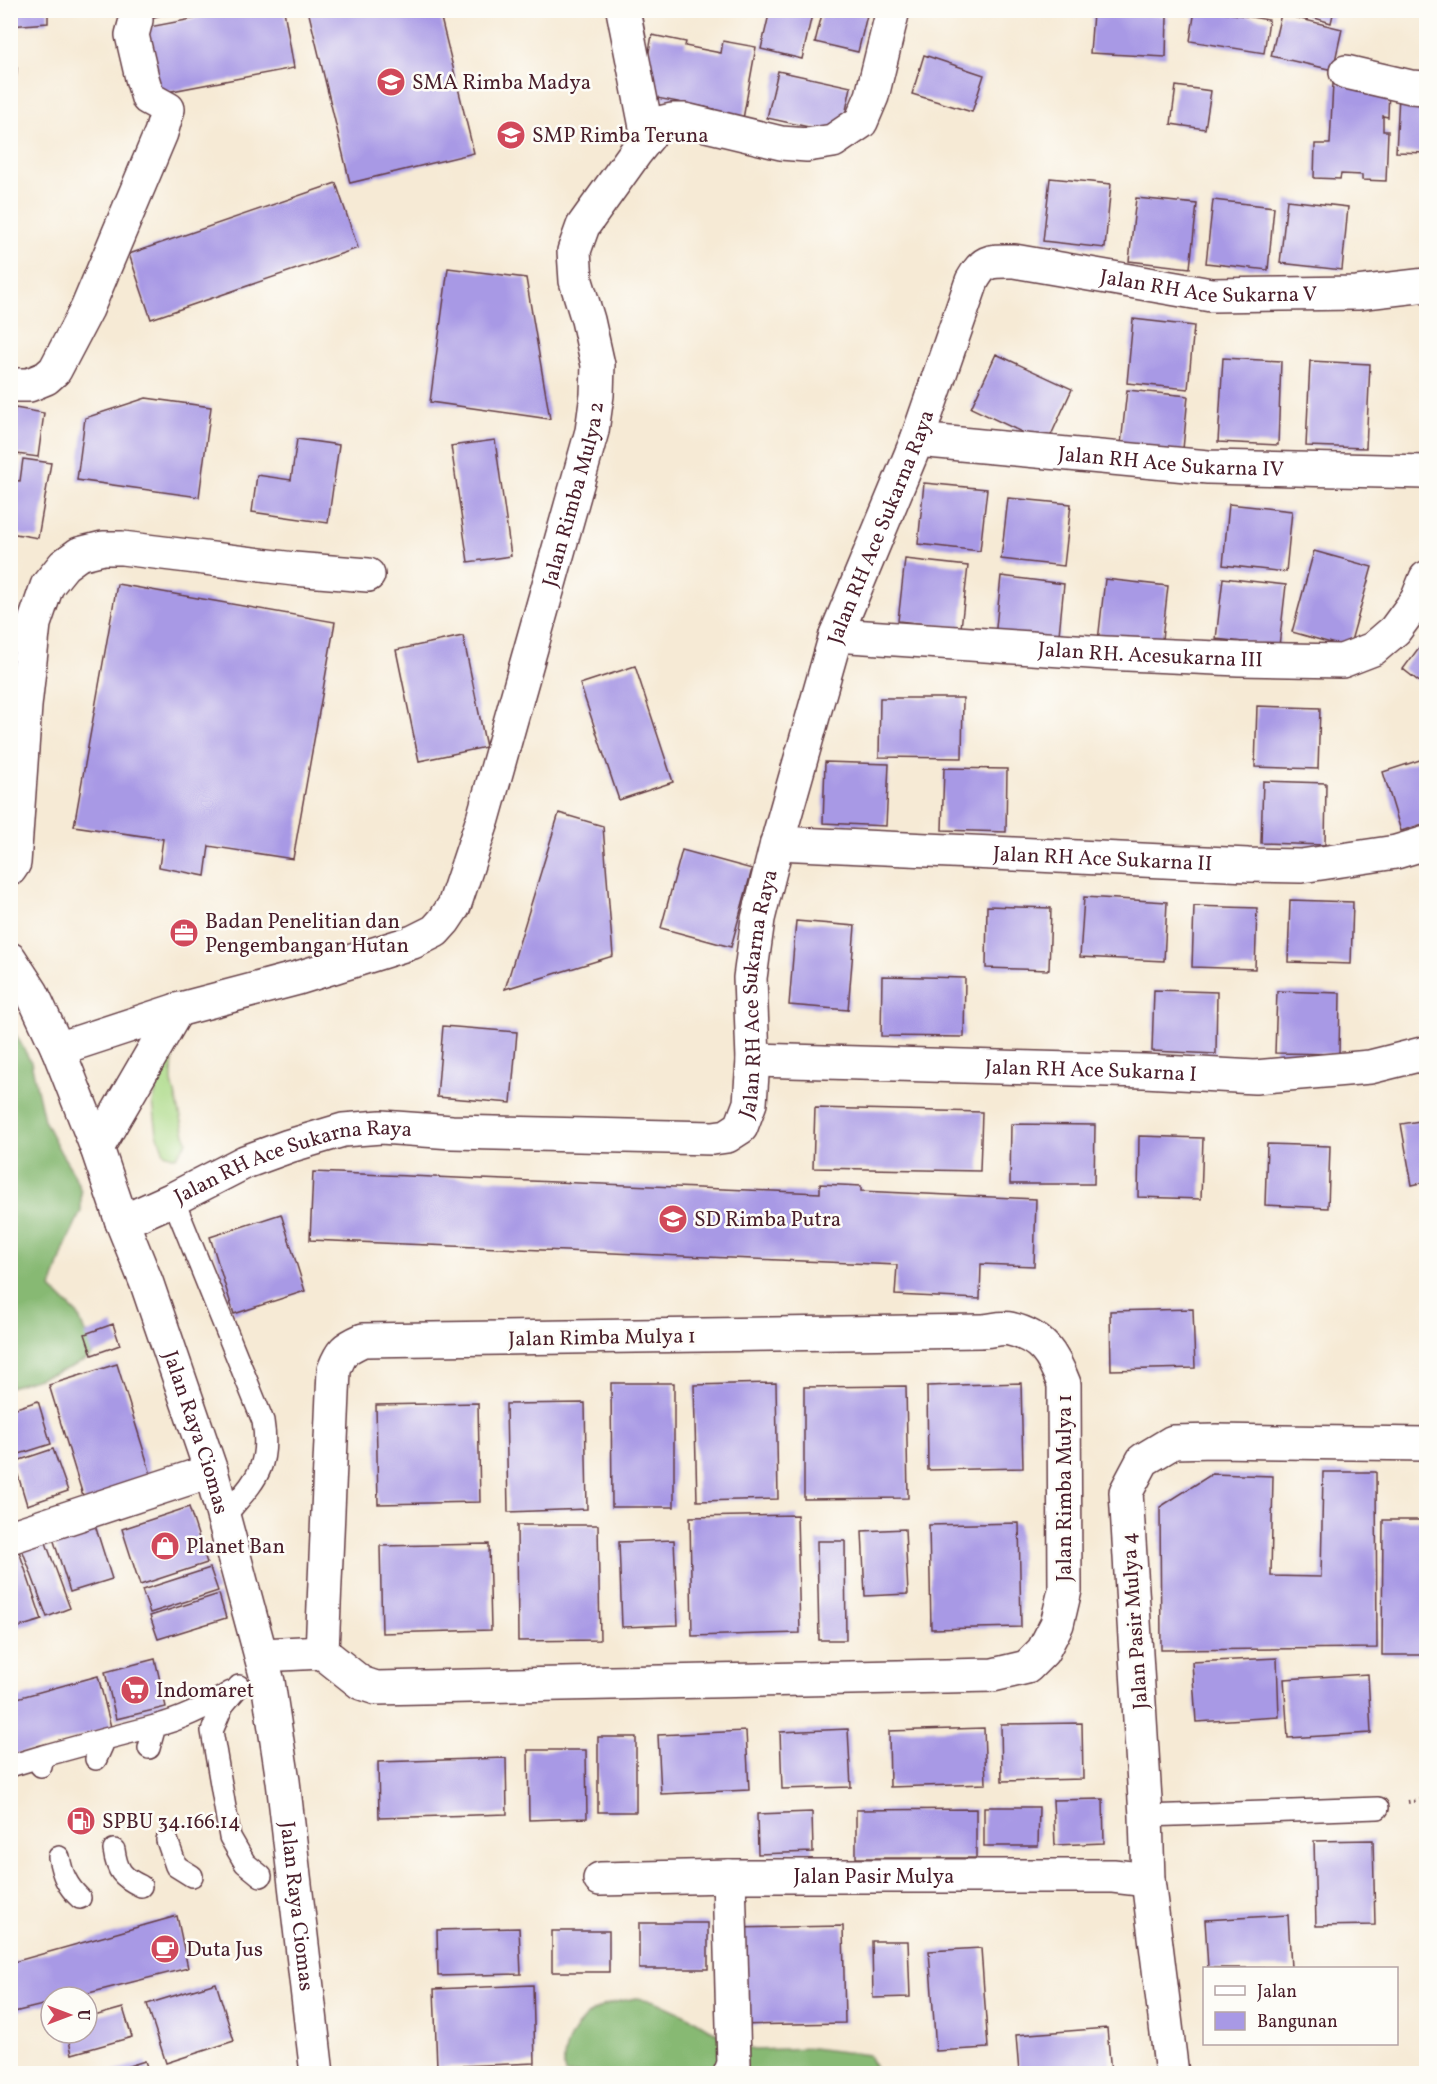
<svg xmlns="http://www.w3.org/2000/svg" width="1437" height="2084" font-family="Vollkorn,serif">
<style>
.green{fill:#aad986;stroke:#7a7c58;stroke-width:1.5}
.forest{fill:#87b973;stroke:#686c4f;stroke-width:1.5}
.building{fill:#a899e5}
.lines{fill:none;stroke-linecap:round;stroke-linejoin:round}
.lane-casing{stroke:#643d44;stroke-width:24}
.street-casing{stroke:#643d44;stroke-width:36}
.secondary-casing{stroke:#643d44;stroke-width:36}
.path{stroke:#643d44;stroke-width:4;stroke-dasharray:1.5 4.5;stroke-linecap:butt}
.lane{stroke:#fff;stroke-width:21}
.street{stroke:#fff;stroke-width:33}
.secondary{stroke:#fff;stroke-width:33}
.labels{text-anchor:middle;stroke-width:5;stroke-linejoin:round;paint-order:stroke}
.poi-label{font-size:21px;fill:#4a1f2b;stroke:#fdfcf7;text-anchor:start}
.street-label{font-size:21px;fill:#4a1f2b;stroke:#fdfcf7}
</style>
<rect width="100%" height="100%" fill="#fdfcf7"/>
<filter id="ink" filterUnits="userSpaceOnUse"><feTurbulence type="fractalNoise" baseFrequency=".0167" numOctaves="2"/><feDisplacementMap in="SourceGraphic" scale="12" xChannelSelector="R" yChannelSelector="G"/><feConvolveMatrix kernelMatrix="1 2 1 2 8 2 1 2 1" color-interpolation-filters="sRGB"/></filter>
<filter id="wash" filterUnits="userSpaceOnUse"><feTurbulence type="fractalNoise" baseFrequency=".008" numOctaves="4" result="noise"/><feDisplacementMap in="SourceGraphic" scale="24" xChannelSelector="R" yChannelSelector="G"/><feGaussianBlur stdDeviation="1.35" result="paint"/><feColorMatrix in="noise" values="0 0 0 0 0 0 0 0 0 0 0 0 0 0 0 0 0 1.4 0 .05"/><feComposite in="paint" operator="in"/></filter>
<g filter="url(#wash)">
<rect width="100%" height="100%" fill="#f6ead5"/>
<path class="green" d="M 167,1044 L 173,1045 L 172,1082 L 187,1142 L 176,1157 L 164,1153 L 157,1133 L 153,1103 Z"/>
<path class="forest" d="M 10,1024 L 31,1062 L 44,1120 L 61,1153 L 73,1172 L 81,1191 L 81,1211 L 64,1249 L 51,1288 L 78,1315 L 85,1333 L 91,1334 L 92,1355 L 84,1361 L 69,1368 L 11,1387 Z
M 637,1998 L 655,2001 L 690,2017 L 737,2046 L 755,2050 L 812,2048 L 869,2055 L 877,2073 L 565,2074 C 559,2048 577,2019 601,2007 C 612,2002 625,2000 637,1998 Z"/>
<g id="blocks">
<path class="building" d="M 10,10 L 48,10 L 48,23 L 10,26 Z
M 152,10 L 176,10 L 176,11 L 154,17 Z
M 239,10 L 284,10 L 294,68 L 156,94 L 144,28 Z
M 308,10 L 439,10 L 474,153 L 350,183 Z
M 770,10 L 813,10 L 802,59 L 761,49 Z
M 823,10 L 859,10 L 858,13 L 867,15 L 858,52 L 815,42 Z
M 1195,10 L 1210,10 L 1269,20 L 1264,53 L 1190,41 Z
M 1289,10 L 1334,10 L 1331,23 Z
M 1093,13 L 1167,16 L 1166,57 L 1090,53 Z
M 1281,14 L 1342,29 L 1333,70 L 1271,56 Z
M 652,35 L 686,42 L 685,46 L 721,53 L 723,41 L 756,47 L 741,130 L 713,124 L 715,109 L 641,95 Z
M 924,55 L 984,75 L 972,112 L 912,94 Z
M 10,68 L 17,68 L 14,108 L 10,108 Z
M 778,71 L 851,87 L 841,134 L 767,118 Z
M 1333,83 L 1389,86 L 1388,117 L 1383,116 L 1383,131 L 1388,131 L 1386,181 L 1362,180 L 1362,175 L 1341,174 L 1340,179 L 1314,178 L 1315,144 L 1330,144 Z
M 1176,86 L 1211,91 L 1205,129 L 1171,124 Z
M 1399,95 L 1426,96 L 1426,153 L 1396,152 Z
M 1050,178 L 1111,184 L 1105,248 L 1043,241 Z
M 336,183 L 358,248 L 151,319 L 129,254 Z
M 1136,198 L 1197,204 L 1190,268 L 1129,261 Z
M 1213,200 L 1274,207 L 1268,270 L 1206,263 Z
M 1287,200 L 1348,207 L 1342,270 L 1280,263 Z
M 448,268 L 526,278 L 550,419 L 430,402 Z
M 1133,319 L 1194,326 L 1188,389 L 1127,383 Z
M 996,354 L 1072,389 L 1047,444 L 971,408 Z
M 1223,358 L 1281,361 L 1278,445 L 1218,442 Z
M 1310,361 L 1370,364 L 1366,448 L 1306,446 Z
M 1127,390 L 1188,396 L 1182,460 L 1120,453 Z
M 146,398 L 211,407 L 199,497 L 77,480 L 85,418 Z
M 15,408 L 44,413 L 38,457 L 10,453 L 10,434 Z
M 297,439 L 339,445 L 328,523 L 252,512 L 257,475 L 291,480 Z
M 495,440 L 511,556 L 468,562 L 451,446 Z
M 23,459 L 51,463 L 38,538 L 10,533 L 10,480 L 20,481 Z
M 924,483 L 987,489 L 980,551 L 918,544 Z
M 1008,498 L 1071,504 L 1064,566 L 1001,559 Z
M 1229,504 L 1292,511 L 1286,572 L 1223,565 Z
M 1314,551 L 1372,567 L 1349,648 L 1292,632 Z
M 905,559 L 968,566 L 961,628 L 898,621 Z
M 1001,576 L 1064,584 L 1058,645 L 995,638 Z
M 1223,578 L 1286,585 L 1279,646 L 1216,639 Z
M 1105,579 L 1168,586 L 1161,648 L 1098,641 Z
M 117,584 L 335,622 L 293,859 L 209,846 L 205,876 L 159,867 L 163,839 L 74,826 Z
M 463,636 L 486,747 L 419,761 L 396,650 Z
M 1426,638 L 1426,687 L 1403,669 Z
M 635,666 L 673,782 L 619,800 L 580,684 Z
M 880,698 L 963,698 L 962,758 L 879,757 Z
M 1257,706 L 1320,708 L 1318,769 L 1255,767 Z
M 1426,758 L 1426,823 L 1401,831 L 1383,772 Z
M 825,762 L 889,764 L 886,826 L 823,823 Z
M 944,768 L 1007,769 L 1006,832 L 942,830 Z
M 1263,781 L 1326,783 L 1325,845 L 1261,843 Z
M 559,813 L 603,826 L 613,956 L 505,989 Z
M 682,850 L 752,869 L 731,947 L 661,928 Z
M 1084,897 L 1167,902 L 1164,961 L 1080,957 Z
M 1290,900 L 1353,902 L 1351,964 L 1288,962 Z
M 987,906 L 1051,908 L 1049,970 L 986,968 Z
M 1194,906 L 1257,908 L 1255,969 L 1192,967 Z
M 796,921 L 855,926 L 848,1010 L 789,1005 Z
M 882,976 L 965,978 L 964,1037 L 881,1036 Z
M 1154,990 L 1217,992 L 1216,1054 L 1152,1051 Z
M 1277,991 L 1340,993 L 1339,1054 L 1275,1053 Z
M 443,1026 L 517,1032 L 511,1103 L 437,1097 Z
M 815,1108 L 982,1112 L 980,1171 L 813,1168 Z
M 1426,1120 L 1426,1182 L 1412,1185 L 1401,1124 Z
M 1011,1124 L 1095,1125 L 1094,1184 L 1010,1184 Z
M 1139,1136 L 1203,1138 L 1201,1199 L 1138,1197 Z
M 1267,1144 L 1330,1146 L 1328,1208 L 1265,1205 Z
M 313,1172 L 820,1193 L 820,1184 L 861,1186 L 861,1191 L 1036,1199 L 1034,1266 L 981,1264 L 980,1299 L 895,1295 L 897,1265 L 310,1240 Z
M 281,1214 L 305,1291 L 234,1314 L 210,1237 Z
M 1193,1309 L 1195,1368 L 1111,1370 L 1110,1311 Z
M 113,1324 L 120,1345 L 92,1355 L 85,1334 Z
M 117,1364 L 153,1481 L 85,1502 L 49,1385 Z
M 611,1383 L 674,1383 L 674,1507 L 612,1507 Z
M 776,1383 L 778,1499 L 697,1501 L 694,1385 Z
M 1021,1383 L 1023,1468 L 928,1470 L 927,1386 Z
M 906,1386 L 908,1498 L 804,1499 L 804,1387 Z
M 38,1401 L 51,1444 L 10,1457 L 10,1410 Z
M 478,1403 L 480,1502 L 378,1504 L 376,1405 Z
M 585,1403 L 587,1509 L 508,1512 L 506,1404 Z
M 53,1449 L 68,1491 L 27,1505 L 14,1462 Z
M 1323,1472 L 1376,1472 L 1377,1648 L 1161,1650 L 1160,1507 L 1212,1474 L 1273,1476 L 1271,1576 L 1321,1577 Z
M 189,1507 L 207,1563 L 140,1585 L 122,1529 Z
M 797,1515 L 800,1633 L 692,1636 L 690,1517 Z
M 1383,1520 L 1426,1520 L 1426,1655 L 1382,1655 Z
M 1019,1523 L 1021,1627 L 931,1629 L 929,1525 Z
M 95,1525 L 112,1579 L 70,1592 L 53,1538 Z
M 517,1525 L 598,1525 L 600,1640 L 518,1641 Z
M 905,1529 L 908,1594 L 865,1596 L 862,1531 Z
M 45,1540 L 70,1608 L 47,1617 L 22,1549 Z
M 674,1540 L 678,1625 L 622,1627 L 619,1542 Z
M 817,1541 L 845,1541 L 846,1640 L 819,1640 Z
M 489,1544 L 491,1630 L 382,1633 L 380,1546 Z
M 18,1548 L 42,1620 L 19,1627 L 10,1601 L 10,1550 Z
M 210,1568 L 218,1591 L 150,1613 L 142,1590 Z
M 219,1594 L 226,1618 L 158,1639 L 150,1616 Z
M 1277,1658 L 1279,1717 L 1196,1722 L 1192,1662 Z
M 155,1659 L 166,1707 L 116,1719 L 105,1672 Z
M 1368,1674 L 1371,1733 L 1288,1738 L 1284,1679 Z
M 98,1676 L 111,1727 L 10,1756 L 10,1700 Z
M 1082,1723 L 1083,1779 L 1002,1781 L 1001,1724 Z
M 984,1728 L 986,1784 L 890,1787 L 889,1731 Z
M 848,1729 L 851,1787 L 782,1789 L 780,1732 Z
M 746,1731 L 749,1790 L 661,1794 L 658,1735 Z
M 598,1737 L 636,1737 L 636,1812 L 598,1812 Z
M 528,1750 L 586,1750 L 587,1818 L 529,1820 Z
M 506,1758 L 507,1814 L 379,1818 L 378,1762 Z
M 1103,1799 L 1104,1843 L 1055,1845 L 1053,1800 Z
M 984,1807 L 1039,1807 L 1038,1846 L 984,1846 Z
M 976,1809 L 976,1858 L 856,1858 L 856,1810 Z
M 812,1812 L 813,1852 L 758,1854 L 757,1814 Z
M 1373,1840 L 1375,1925 L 1316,1926 L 1314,1841 Z
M 1288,1915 L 1291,1968 L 1208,1968 L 1205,1920 Z
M 177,1916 L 188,1968 L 73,1997 L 51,1997 L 51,2003 L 10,2013 L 10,1963 Z
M 639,1923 L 708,1923 L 708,1969 L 639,1969 Z
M 843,1926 L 845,2023 L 735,2025 L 734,1928 Z
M 519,1928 L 521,1974 L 438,1976 L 437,1930 Z
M 552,1931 L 609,1931 L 609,1972 L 552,1972 Z
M 872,1941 L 908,1941 L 910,1997 L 873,1998 Z
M 981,1948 L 988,2048 L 936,2051 L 929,1951 Z
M 216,1983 L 234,2041 L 166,2063 L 147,2004 Z
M 533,1985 L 535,2063 L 437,2067 L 434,1989 Z
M 123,2008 L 132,2037 L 72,2054 L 67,2033 L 87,2033 L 87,2018 Z
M 1107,2028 L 1111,2073 L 1019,2073 L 1016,2035 Z
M 145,2061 L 149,2073 L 106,2073 Z"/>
</g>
</g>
<g filter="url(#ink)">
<use href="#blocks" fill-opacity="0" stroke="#643d44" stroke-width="1.5"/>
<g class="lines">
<g class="lane-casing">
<path id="lane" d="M 173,1199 L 263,1421 C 271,1470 253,1482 224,1517
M 239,1686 L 223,1705 L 212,1731 L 230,1837 L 245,1863 L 261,1876
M 149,1748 L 155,1726 C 183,1719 207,1707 231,1692
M 96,1759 L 105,1739 L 155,1726
M 10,1766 L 43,1756
M 41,1766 L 43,1756 L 105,1739
M 1146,1816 L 1378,1808
M 167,1840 L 176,1866 L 192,1876
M 114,1850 C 117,1871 122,1877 141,1886
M 59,1857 C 62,1874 67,1886 80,1898"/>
</g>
<g class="street-casing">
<g id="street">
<path d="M 623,10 L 648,137"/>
<path d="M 1346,72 L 1411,87 L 1426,88"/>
<path d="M 10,385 L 29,385 L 46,378 L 55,370 L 87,309 L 161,133 L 168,109 L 148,98 L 142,78 L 132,35 L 136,20 L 135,10"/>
<path id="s1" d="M 917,440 L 1208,467 L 1426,472"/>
<path id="s2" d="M 836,635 L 1105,653 L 1239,659 L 1342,661 L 1373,649 L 1395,630 L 1417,600 L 1426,578"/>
<path id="s3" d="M 777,843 L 1248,865 L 1301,866 L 1396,852 L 1426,843"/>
<path d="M 10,869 L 14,863 L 25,706 L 34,624 L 47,586 L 64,565 L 79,554 L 103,548 L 122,548 L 294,569 L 368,575"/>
<path id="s4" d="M 58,1049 L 177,1010 L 298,978 L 413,942 L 435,931 L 444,921 L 454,906 L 483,819 L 592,431 L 597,395 L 598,365 L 588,320 L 576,281 L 574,251 L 583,226 L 636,152 L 659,123 L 672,120 L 685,120 L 781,143 L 807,145 L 833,141 L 861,122 L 872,96 L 893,10"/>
<path id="s5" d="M 753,1060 L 1144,1071 L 1255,1077 L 1370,1067 L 1426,1053"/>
<path d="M 97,1148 L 177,1010"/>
<path id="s6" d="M 122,1222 L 173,1199 L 245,1162 L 289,1146 L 343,1130 L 381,1127 L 452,1132 L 713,1138 L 727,1136 L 741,1127 L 750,1103 L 753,1060 L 750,978 L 758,919 L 777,843 L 836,635 L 917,440 L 972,281 C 984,259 990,261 1014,261 L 1211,295 L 1357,293 L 1426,285"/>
<path d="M 10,1537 L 211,1471"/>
<path d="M 261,1655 L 322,1652 L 361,1683 L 376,1688 L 993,1675 L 1027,1667 L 1043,1651 L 1057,1624 L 1065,1590 L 1064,1384 C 1053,1355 1043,1337 1010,1329 C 1001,1327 990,1331 981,1331 L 363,1340 C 345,1348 341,1351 334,1370 L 322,1652"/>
<path d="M 729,1876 L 734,2064 L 730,2074"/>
<path id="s7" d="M 600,1879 L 729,1876 L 1113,1876 L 1148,1880"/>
<path d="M 1172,2074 L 1148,1880 L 1146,1816 L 1126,1492 L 1143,1460 L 1173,1442 L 1216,1441 L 1426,1444"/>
</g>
</g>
<g class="secondary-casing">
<g id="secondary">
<path id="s8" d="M 10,959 L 32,993 L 58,1049 L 97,1148 L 122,1222 L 147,1284 L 211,1471 L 268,1682 L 283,1781 L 317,2074"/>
</g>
</g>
<path class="path" d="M 1408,1802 L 1426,1799"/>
<use href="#lane" class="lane"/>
<use href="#street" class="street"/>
<use href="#secondary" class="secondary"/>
</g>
</g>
<defs>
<g id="school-disc" transform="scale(1.5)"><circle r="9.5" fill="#d1495b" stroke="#fdfcf7"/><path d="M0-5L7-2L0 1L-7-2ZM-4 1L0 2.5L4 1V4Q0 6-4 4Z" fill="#fff"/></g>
<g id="office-disc" transform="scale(1.5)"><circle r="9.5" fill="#d1495b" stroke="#fdfcf7"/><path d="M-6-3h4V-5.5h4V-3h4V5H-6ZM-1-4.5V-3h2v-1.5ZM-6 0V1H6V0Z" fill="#fff"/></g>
<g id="shop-disc" transform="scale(1.5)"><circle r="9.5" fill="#d1495b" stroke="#fdfcf7"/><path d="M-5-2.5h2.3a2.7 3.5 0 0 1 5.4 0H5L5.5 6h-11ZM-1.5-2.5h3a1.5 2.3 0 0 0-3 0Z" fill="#fff"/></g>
<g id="supermarket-disc" transform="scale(1.5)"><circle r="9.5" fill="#d1495b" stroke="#fdfcf7"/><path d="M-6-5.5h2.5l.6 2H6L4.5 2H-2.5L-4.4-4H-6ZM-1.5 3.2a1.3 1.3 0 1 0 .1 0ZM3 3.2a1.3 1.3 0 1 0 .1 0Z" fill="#fff"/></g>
<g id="fuel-disc" transform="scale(1.5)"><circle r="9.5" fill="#d1495b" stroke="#fdfcf7"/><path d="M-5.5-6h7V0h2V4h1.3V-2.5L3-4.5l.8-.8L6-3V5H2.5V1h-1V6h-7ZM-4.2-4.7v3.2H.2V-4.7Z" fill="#fff"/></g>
<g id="cafe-disc" transform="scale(1.5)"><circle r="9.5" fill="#d1495b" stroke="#fdfcf7"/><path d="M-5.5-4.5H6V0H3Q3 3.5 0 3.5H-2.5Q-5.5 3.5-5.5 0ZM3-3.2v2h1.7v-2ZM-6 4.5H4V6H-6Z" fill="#fff"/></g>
</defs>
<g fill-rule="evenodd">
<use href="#school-disc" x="391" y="82"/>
<use href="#school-disc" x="511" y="135"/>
<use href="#office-disc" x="184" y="933"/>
<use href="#school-disc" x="673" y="1219"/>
<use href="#shop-disc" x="165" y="1546"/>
<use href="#supermarket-disc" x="135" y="1690"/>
<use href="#fuel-disc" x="81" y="1821"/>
<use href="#cafe-disc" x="165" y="1949"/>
</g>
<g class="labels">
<g class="poi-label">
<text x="412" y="89">SMA Rimba Madya</text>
<text x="532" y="142">SMP Rimba Teruna</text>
<text x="205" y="928">Badan Penelitian dan<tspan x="205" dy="24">Pengembangan Hutan</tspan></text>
<text x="694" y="1226">SD Rimba Putra</text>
<text x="186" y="1553">Planet Ban</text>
<text x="156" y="1697">Indomaret</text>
<text x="102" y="1828">SPBU 34.166.14</text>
<text x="186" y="1956">Duta Jus</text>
</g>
<g class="street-label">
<text dy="7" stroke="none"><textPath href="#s6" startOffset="1773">Jalan RH Ace Sukarna V</textPath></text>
<text dy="7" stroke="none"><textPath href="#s1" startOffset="255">Jalan RH Ace Sukarna IV</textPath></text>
<text dy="7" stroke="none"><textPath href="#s4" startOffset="856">Jalan Rimba Mulya 2</textPath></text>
<text dy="7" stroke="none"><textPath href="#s6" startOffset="1263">Jalan RH Ace Sukarna Raya</textPath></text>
<text dy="7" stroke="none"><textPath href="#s2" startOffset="315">Jalan RH. Acesukarna III</textPath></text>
<text dy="7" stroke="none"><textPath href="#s3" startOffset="326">Jalan RH Ace Sukarna II</textPath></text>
<text dy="7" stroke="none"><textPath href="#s6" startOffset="777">Jalan RH Ace Sukarna Raya</textPath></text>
<text dy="7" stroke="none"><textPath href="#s5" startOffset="338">Jalan RH Ace Sukarna I</textPath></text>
<text dy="7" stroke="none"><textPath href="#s6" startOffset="184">Jalan RH Ace Sukarna Raya</textPath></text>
<text transform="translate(602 1337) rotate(-1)" y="7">Jalan Rimba Mulya 1</text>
<text dy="7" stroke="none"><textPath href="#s8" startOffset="510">Jalan Raya Ciomas</textPath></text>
<text transform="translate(1064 1488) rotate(-90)" y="7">Jalan Rimba Mulya 1</text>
<text transform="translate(1134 1621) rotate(-94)" y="7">Jalan Pasir Mulya 4</text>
<text dy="7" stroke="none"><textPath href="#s7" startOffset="274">Jalan Pasir Mulya</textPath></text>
<text dy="7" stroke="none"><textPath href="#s8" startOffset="996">Jalan Raya Ciomas</textPath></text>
</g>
</g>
<rect width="1437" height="2084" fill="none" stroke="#fdfcf7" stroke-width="36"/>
<rect x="1203" y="1967" width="195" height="78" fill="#fdfcf7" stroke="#b5a4a5" stroke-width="1.5"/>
<rect x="1215" y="1986" width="30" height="9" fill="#ffffff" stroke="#b5a4a5" stroke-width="1.5"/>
<text x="1257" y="1997" font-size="18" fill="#4a1f2b">Jalan</text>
<rect x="1215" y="2012" width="30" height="18" fill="#a899e5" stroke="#b5a4a5" stroke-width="1.5"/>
<text x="1257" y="2027" font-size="18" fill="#4a1f2b">Bangunan</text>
<g transform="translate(69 2015) rotate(90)"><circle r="28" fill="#fdfcf7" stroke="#b5a4a5" stroke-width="1.5"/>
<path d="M0-4.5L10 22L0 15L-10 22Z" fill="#d1495b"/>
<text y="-9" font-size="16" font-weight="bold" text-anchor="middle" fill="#4a1f2b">U</text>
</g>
</svg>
